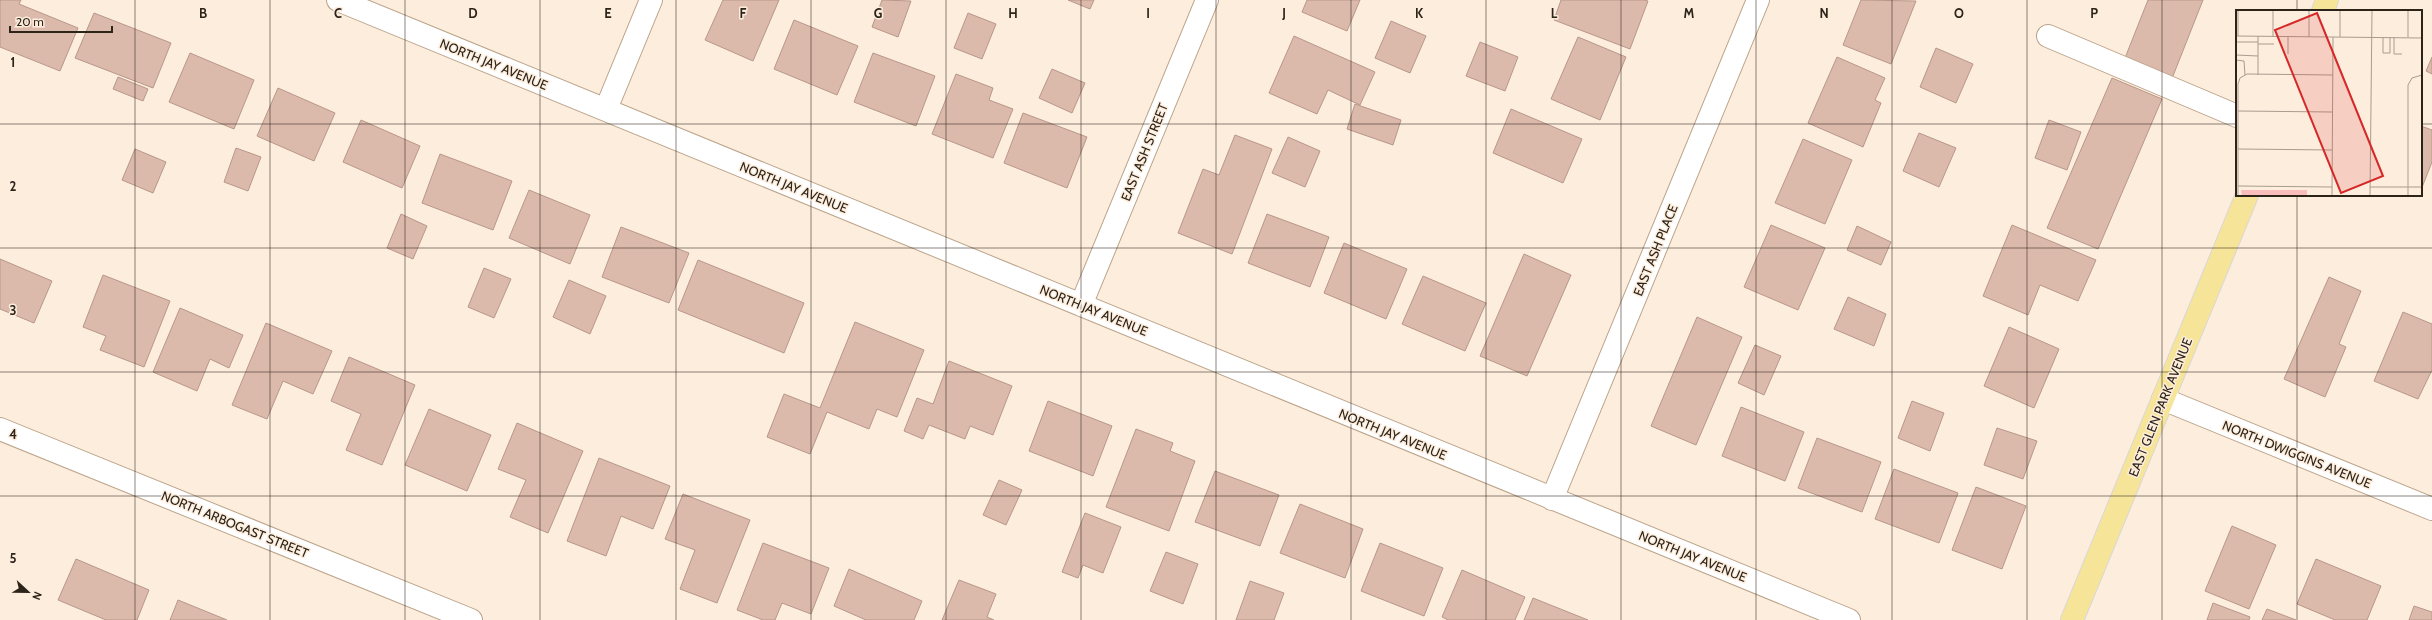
<svg xmlns="http://www.w3.org/2000/svg" width="2432" height="620" font-family="Cabin,sans-serif">
<style>
.building{fill:#dcbaab;stroke:#b89789}
.lines{fill:none;stroke-linecap:round;stroke-linejoin:round}
.minor-casing{stroke:#bba48a;stroke-width:24}
.major-casing{stroke:#d9d7d6;stroke-width:24}
.minor{stroke:#fff;stroke-width:22}
.major{stroke:#f6e598;stroke-width:22}
.grid{fill:none;stroke:#2c2319;stroke-width:1;stroke-opacity:0.55}
.labels{text-anchor:middle;stroke-width:3;stroke-linejoin:round;paint-order:stroke}
.street-label{font-size:13px;fill:#2c2319;stroke:#fceddd}
.inset-road{fill:none;stroke:#a99c8f;stroke-width:1}
.view{fill:#d62828;fill-opacity:0.15;stroke:#d62828;stroke-width:2}
.inset-edge{fill:none;stroke:#2c2319;stroke-width:2}
.grid-label{font-size:13px;text-anchor:middle;font-weight:bold;fill:#2c2319;stroke:#fceddd;stroke-width:3;stroke-linejoin:round;paint-order:stroke}
</style>
<rect width="100%" height="100%" fill="#fceddd"/>
<path class="building" d="M 0,0 L 21,0 L 19,4 L 78,28 L 60,71 L 0,47 Z
M 723,0 L 779,0 L 753,61 L 705,40 Z
M 882,0 L 911,1 L 898,37 L 872,27 Z
M 1068,0 L 1094,0 L 1090,9 Z
M 1307,0 L 1360,0 L 1347,31 L 1302,12 Z
M 1561,0 L 1644,0 L 1648,1 L 1630,49 L 1554,20 Z
M 1861,0 L 1916,1 L 1891,64 L 1843,45 Z
M 2148,0 L 2203,0 L 2171,81 L 2123,63 Z
M 94,13 L 171,43 L 153,88 L 75,58 Z
M 968,13 L 996,24 L 982,59 L 954,48 Z
M 794,20 L 858,46 L 837,95 L 774,69 Z
M 1391,21 L 1426,36 L 1410,73 L 1375,58 Z
M 1294,36 L 1375,72 L 1360,105 L 1328,90 L 1317,114 L 1269,93 Z
M 1578,37 L 1626,57 L 1600,120 L 1551,99 Z
M 1480,42 L 1518,57 L 1505,91 L 1466,76 Z
M 1936,48 L 1973,64 L 1956,103 L 1920,87 Z
M 190,53 L 254,80 L 234,129 L 169,102 Z
M 873,53 L 935,76 L 916,126 L 854,102 Z
M 1837,57 L 1885,78 L 1875,100 L 1881,103 L 1863,147 L 1808,123 Z
M 2432,57 L 2432,74 L 2426,71 Z
M 1052,69 L 1085,83 L 1072,113 L 1039,98 Z
M 956,74 L 993,88 L 989,100 L 1013,109 L 993,158 L 932,134 Z
M 118,77 L 148,89 L 143,101 L 113,89 Z
M 2112,78 L 2162,99 L 2098,249 L 2047,228 Z
M 278,88 L 335,113 L 314,161 L 257,136 Z
M 1355,104 L 1401,120 L 1393,145 L 1347,129 Z
M 1511,109 L 1582,139 L 1563,183 L 1493,153 Z
M 1023,113 L 1087,137 L 1067,188 L 1004,163 Z
M 361,120 L 420,146 L 402,188 L 343,162 Z
M 2049,120 L 2081,132 L 2067,170 L 2035,158 Z
M 2421,126 L 2432,130 L 2432,162 L 2421,190 Z
M 1919,133 L 1956,148 L 1939,187 L 1903,171 Z
M 1235,135 L 1272,149 L 1232,254 L 1178,233 L 1203,169 L 1219,175 Z
M 1288,137 L 1320,151 L 1305,187 L 1272,173 Z
M 1803,139 L 1852,160 L 1825,224 L 1775,203 Z
M 236,148 L 261,157 L 248,191 L 224,182 Z
M 135,149 L 166,162 L 153,193 L 122,180 Z
M 440,154 L 512,181 L 493,230 L 422,203 Z
M 529,190 L 590,215 L 570,264 L 509,238 Z
M 401,214 L 427,226 L 413,259 L 387,248 Z
M 1267,214 L 1329,237 L 1310,287 L 1248,263 Z
M 1771,225 L 1825,248 L 1798,310 L 1744,287 Z
M 2012,225 L 2096,260 L 2078,301 L 2040,285 L 2028,315 L 1983,296 Z
M 1857,226 L 1891,242 L 1881,265 L 1847,250 Z
M 621,227 L 689,253 L 669,303 L 602,277 Z
M 1344,243 L 1407,269 L 1386,319 L 1324,293 Z
M 1524,254 L 1571,275 L 1527,376 L 1480,356 Z
M 0,259 L 52,281 L 34,323 L 0,309 Z
M 698,260 L 804,303 L 784,353 L 678,310 Z
M 484,268 L 511,279 L 494,318 L 468,307 Z
M 103,275 L 170,301 L 144,367 L 100,350 L 106,336 L 83,327 Z
M 1423,276 L 1486,303 L 1465,351 L 1402,324 Z
M 2329,277 L 2361,291 L 2339,344 L 2346,347 L 2325,397 L 2284,379 Z
M 569,280 L 606,296 L 590,334 L 553,317 Z
M 1848,297 L 1886,314 L 1874,346 L 1834,329 Z
M 180,308 L 243,335 L 229,368 L 210,359 L 197,391 L 153,372 Z
M 2403,312 L 2432,324 L 2432,370 L 2418,399 L 2374,381 Z
M 1697,317 L 1742,337 L 1696,445 L 1651,426 Z
M 855,322 L 924,350 L 897,417 L 877,409 L 869,429 L 827,412 L 810,454 L 767,437 L 784,394 L 820,408 Z
M 266,323 L 332,351 L 313,394 L 283,381 L 267,419 L 232,405 Z
M 2009,327 L 2059,349 L 2034,408 L 1984,386 Z
M 1755,345 L 1781,356 L 1764,395 L 1738,383 Z
M 349,357 L 415,385 L 382,465 L 346,450 L 361,414 L 331,401 Z
M 949,361 L 1012,386 L 993,435 L 970,426 L 965,439 L 929,425 L 923,439 L 904,431 L 917,398 L 933,404 Z
M 1048,401 L 1112,426 L 1093,476 L 1029,451 Z
M 1912,401 L 1944,413 L 1930,451 L 1898,438 Z
M 1741,407 L 1804,432 L 1785,481 L 1722,456 Z
M 429,409 L 491,435 L 467,491 L 405,465 Z
M 517,423 L 583,451 L 548,533 L 510,517 L 526,480 L 498,469 Z
M 1997,428 L 2037,441 L 2023,479 L 1984,465 Z
M 1136,429 L 1173,443 L 1170,451 L 1195,461 L 1169,531 L 1106,507 Z
M 1817,438 L 1881,462 L 1862,512 L 1798,488 Z
M 599,458 L 670,486 L 653,529 L 621,516 L 606,556 L 567,541 Z
M 1894,469 L 1958,493 L 1939,543 L 1875,519 Z
M 1215,471 L 1279,495 L 1260,546 L 1195,522 Z
M 999,480 L 1022,490 L 1006,525 L 983,515 Z
M 1976,487 L 2026,506 L 2002,569 L 1952,550 Z
M 683,494 L 750,520 L 717,603 L 680,589 L 695,550 L 665,539 Z
M 1300,504 L 1363,529 L 1345,578 L 1280,553 Z
M 1085,513 L 1121,527 L 1103,573 L 1083,565 L 1078,578 L 1062,572 Z
M 2232,526 L 2276,545 L 2249,609 L 2205,591 Z
M 763,543 L 829,568 L 811,614 L 782,603 L 775,620 L 763,620 L 737,610 Z
M 1380,543 L 1443,568 L 1424,616 L 1361,591 Z
M 1166,552 L 1198,564 L 1183,604 L 1150,591 Z
M 76,559 L 149,590 L 137,620 L 106,620 L 58,600 Z
M 2316,559 L 2381,586 L 2367,620 L 2335,620 L 2297,604 Z
M 849,569 L 922,601 L 914,620 L 866,620 L 834,606 Z
M 1462,570 L 1525,597 L 1515,620 L 1448,620 L 1442,617 Z
M 959,580 L 996,594 L 987,617 L 994,620 L 942,620 Z
M 1250,581 L 1284,593 L 1274,620 L 1236,620 Z
M 1533,598 L 1588,620 L 1524,620 Z
M 178,600 L 227,620 L 170,620 Z
M 2213,603 L 2250,617 L 2249,620 L 2207,620 Z
M 2414,606 L 2432,612 L 2432,620 L 2409,620 Z
M 2267,609 L 2296,620 L 2262,620 Z"/>
<g class="lines">
<g class="minor-casing">
<path id="minor" d="M 338,0 L 1849,620
M 2048,36 L 2237,116
M 606,109 L 651,0
M 1081,305 L 1207,0
M 2163,399 L 2432,509
M 0,429 L 471,620
M 1552,499 L 1758,0"/>
</g>
<g class="major-casing">
<path id="major" d="M 2323,11 L 2327,0
M 2072,620 L 2247,195"/>
</g>
<use href="#minor" class="minor"/>
<use href="#major" class="major"/>
</g>
<path class="grid" d="M 135,0 L 135,620M 270,0 L 270,620M 405,0 L 405,620M 540,0 L 540,620M 676,0 L 676,620M 811,0 L 811,620M 946,0 L 946,620M 1081,0 L 1081,620M 1216,0 L 1216,620M 1351,0 L 1351,620M 1486,0 L 1486,620M 1621,0 L 1621,620M 1756,0 L 1756,620M 1892,0 L 1892,620M 2027,0 L 2027,620M 2162,0 L 2162,620M 2297,0 L 2297,11M 0,124 L 2237,124M 2421,124 L 2432,124M 2297,195 L 2297,620M 0,248 L 2432,248M 0,372 L 2432,372M 0,496 L 2432,496"/>
<g class="labels">
<g class="street-label">
<text transform="translate(494 64) rotate(22)" y="5">NORTH JAY AVENUE</text>
<text transform="translate(1144 152) rotate(-68)" y="5">EAST ASH STREET</text>
<text transform="translate(794 187) rotate(22)" y="5">NORTH JAY AVENUE</text>
<text transform="translate(1655 250) rotate(-68)" y="5">EAST ASH PLACE</text>
<text transform="translate(1094 310) rotate(22)" y="5">NORTH JAY AVENUE</text>
<text transform="translate(2160 407) rotate(-68)" y="5">EAST GLEN PARK AVENUE</text>
<text transform="translate(1393 434) rotate(22)" y="5">NORTH JAY AVENUE</text>
<text transform="translate(2297 454) rotate(22)" y="5">NORTH DWIGGINS AVENUE</text>
<text transform="translate(235 524) rotate(22)" y="5">NORTH ARBOGAST STREET</text>
<text transform="translate(1693 556) rotate(22)" y="5">NORTH JAY AVENUE</text>
</g>
</g>
<g transform="translate(2236 10)">
<rect width="186" height="186" fill="#fceddd"/>
<path d="M 5,180 L 71,180 L 71,186 L 6,186 Z" fill="#f9bdbc"/>
<path class="inset-road" d="M 0,26 L 186,28M 2,26 L 2,0M 37,27 L 37,0M 73,27 L 73,0M 104,27 L 104,0M 147,27 L 147,43 L 154,43 L 154,27M 158,27 L 158,44 L 166,44M 172,27 L 172,0M 0,32 L 22,32M 22,34 L 38,34M 52,44 L 52,27M 0,45 L 22,46M 0,50 L 8,51 L 9,65M 22,65 L 22,26M 2,101 L 96,102M 2,139 L 96,140M 2,176 L 96,177M 134,177 L 186,177M 2,186 L 2,74 L 4,68 L 11,64 L 97,65M 96,186 L 97,27M 134,186 L 136,0M 172,186 L 172,75 L 176,68 L 186,65"/>
<path class="view" d="M 81,3 L 147,166 L 105,183 L 39,20 Z"/>
<rect width="186" height="186" class="inset-edge"/>
</g>
<g class="grid-label">
<text x="203" y="18">B</text>
<text x="338" y="18">C</text>
<text x="473" y="18">D</text>
<text x="608" y="18">E</text>
<text x="743" y="18">F</text>
<text x="878" y="18">G</text>
<text x="1013" y="18">H</text>
<text x="1148" y="18">I</text>
<text x="1284" y="18">J</text>
<text x="1419" y="18">K</text>
<text x="1554" y="18">L</text>
<text x="1689" y="18">M</text>
<text x="1824" y="18">N</text>
<text x="1959" y="18">O</text>
<text x="2094" y="18">P</text>
<text x="13" y="67">1</text>
<text x="13" y="191">2</text>
<text x="13" y="315">3</text>
<text x="13" y="439">4</text>
<text x="13" y="563">5</text>
</g>
<g transform="translate(28 592) rotate(112)" stroke="#fceddd" stroke-width="3" paint-order="stroke">
<path d="M0-3L7 15L0 10L-7 15Z" fill="#2c2319"/>
<text y="-6" font-size="11" font-weight="bold" text-anchor="middle" fill="#2c2319">N</text>
</g>
<path d="M10 26v6h102v-6" fill="none" stroke="#2c2319" stroke-width="2"/>
<text x="16" y="26" font-size="12" fill="#2c2319" stroke="#fceddd" stroke-width="3" paint-order="stroke">20 m</text>
</svg>
